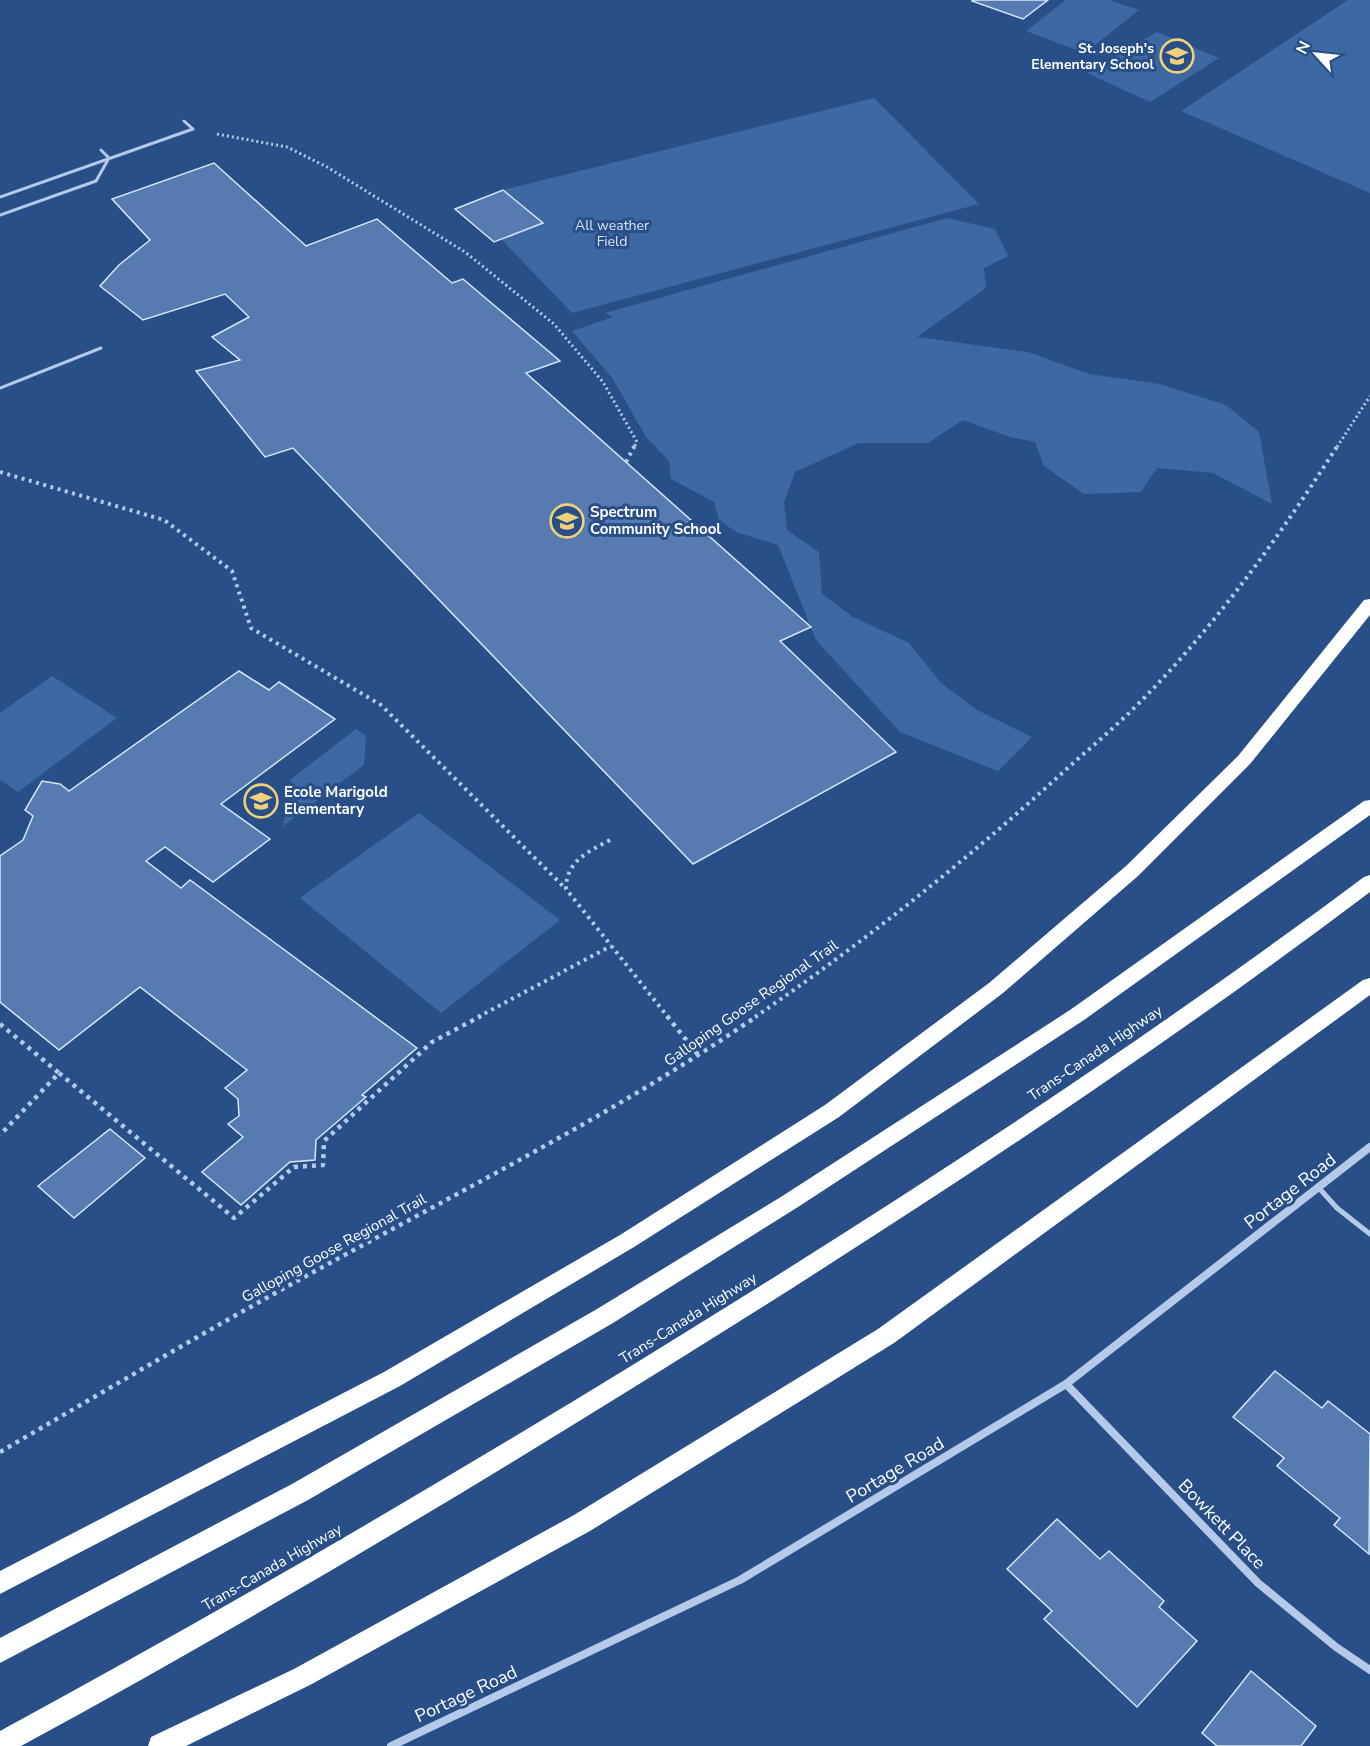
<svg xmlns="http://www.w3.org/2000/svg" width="1370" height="1746" font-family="'Nunito Sans',sans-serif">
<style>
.green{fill:#3d69a3}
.building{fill:#557bb0;stroke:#d8e5f6;stroke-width:1.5}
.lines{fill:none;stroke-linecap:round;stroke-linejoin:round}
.path-far2{stroke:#b4cae8;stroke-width:3;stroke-dasharray:2 3;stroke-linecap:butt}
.path-far1{stroke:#b4cae8;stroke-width:4;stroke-dasharray:3 4.5;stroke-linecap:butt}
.path{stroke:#b4cae8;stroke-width:4.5;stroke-dasharray:4 5;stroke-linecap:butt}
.lane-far1{stroke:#b4cae8;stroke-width:3}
.lane{stroke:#b4cae8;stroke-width:5}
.street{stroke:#b4cae8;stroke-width:8}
.highway{fill:#fff;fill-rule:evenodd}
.labels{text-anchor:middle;stroke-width:6;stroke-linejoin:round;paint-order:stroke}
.far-poi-label{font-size:14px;font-weight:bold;fill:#fff;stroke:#284f87;text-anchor:end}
.far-park-label{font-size:14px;fill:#d8e5f6;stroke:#284f87}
.poi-label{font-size:15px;font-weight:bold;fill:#fff;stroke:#284f87;text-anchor:start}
.street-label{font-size:15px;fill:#fff;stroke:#284f87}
.near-street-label{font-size:18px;fill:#fff;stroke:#284f87}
</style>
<rect width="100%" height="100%" fill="#284f87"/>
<path class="green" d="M 1066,0 L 1109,0 L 1139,10 L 1085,53 L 1026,31 Z
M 1348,0 L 1370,0 L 1370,193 L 1181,111 Z
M 1157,32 L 1219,58 L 1150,102 L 1087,73 Z
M 874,98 L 979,204 L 572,313 L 501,239 L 542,223 L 503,190 Z
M 947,218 L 995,229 L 1008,256 L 984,268 L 986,288 L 917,337 L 1028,352 L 1089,374 L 1160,384 L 1226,405 L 1259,432 L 1272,504 L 1213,473 L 1157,468 L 1141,492 L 1084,494 L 1044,466 L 1035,442 L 1010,437 L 963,420 L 928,443 L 859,443 L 795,472 L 784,502 L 787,530 L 819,552 L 822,594 L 853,617 L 909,643 L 941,683 L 977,710 L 1032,737 L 998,771 L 900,732 L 816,640 L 778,545 L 736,532 L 719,520 L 714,502 L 671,479 L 669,461 L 646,437 L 613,379 L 572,331 L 613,317 L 605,313 Z
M 52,676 L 117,718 L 18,792 L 0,780 L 0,713 Z
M 356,729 L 366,736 L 364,765 L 283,826 L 291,779 Z
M 419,813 L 560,920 L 441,1013 L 300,898 Z"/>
<path class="building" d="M 973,0 L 1048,0 L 1023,19 L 972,1 Z
M 214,163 L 306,246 L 377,219 L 452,283 L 463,279 L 560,361 L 526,373 L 811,627 L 780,641 L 896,752 L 693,864 L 293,448 L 265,457 L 196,371 L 240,360 L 212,337 L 249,317 L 225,294 L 143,320 L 100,286 L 119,265 L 150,240 L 112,199 Z
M 503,190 L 543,223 L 494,242 L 455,209 Z
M 239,671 L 269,690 L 279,682 L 335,719 L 221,804 L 270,839 L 213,882 L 165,847 L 146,861 L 181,888 L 190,880 L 417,1048 L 362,1095 L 366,1097 L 316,1140 L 315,1160 L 290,1162 L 241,1205 L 202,1172 L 243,1137 L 228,1124 L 239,1116 L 238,1099 L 225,1088 L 247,1070 L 140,987 L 59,1050 L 0,1002 L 0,856 L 23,840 L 33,816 L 25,810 L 42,781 L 60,784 L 69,791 Z
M 110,1129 L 145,1158 L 74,1218 L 38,1186 Z
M 1275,1371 L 1322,1408 L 1328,1401 L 1370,1434 L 1369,1554 L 1334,1525 L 1340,1518 L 1277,1466 L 1284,1458 L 1233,1417 Z
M 1057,1519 L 1100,1559 L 1109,1551 L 1164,1601 L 1159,1607 L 1197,1641 L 1137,1707 L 1044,1619 L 1052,1611 L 1007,1569 Z
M 1251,1671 L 1316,1726 L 1301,1746 L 1217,1746 L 1202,1733 Z"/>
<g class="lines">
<path class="path-far2" d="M 217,134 L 287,147 L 327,167 L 465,252 L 554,324 L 603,382 L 637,442 L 634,447
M 1337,447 L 1370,396"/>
<path class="path-far1" d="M 626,462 L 635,445
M 0,472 L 164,520 L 232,571 L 251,628 L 381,705 L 566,889
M 610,840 C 588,852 566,861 566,889 L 668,1017
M 478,1017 L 611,946
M 755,1017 C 866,941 972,856 1071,765 C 1096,743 1122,721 1145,697 C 1219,621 1281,534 1338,445"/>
<path class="path" d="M 667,1016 L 699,1056
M 0,1024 L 59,1073 L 0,1135
M 59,1073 L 234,1218 L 294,1167 L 323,1165 L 324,1141 L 432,1042 L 481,1016
M 0,1452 C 110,1388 219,1323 330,1263 C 474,1184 622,1109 757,1016"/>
<path class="lane-far1" d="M 184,121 L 193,129
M 101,150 L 109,158
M 0,197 L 193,129
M 0,215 L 96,181 L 109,158
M 0,388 L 101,348"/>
<path class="lane" d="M 1318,1187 L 1337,1208 L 1370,1234"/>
<path class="street" d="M 1066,1384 L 1258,1583 L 1336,1647 L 1370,1670
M 391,1746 L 740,1580 L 1066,1384 L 1370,1147"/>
<path class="highway" d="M 1370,599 L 1370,615 L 1250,764 L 1138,876 L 1003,993 L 839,1117 L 634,1247 L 400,1386 L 0,1594 L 0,1571 L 384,1372 L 620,1235 L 825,1105 L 989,983 L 1126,866 L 1238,756 L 1364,600 Z
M 1370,800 L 1370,815 L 1084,1020 L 798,1207 L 613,1323 L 308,1500 L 0,1663 L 0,1638 L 292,1484 L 597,1309 L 784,1195 L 1070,1010 L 1364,801 Z
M 1370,875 L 1370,892 C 1143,1063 906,1218 665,1368 C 453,1500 240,1627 21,1746 L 0,1746 L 0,1731 C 218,1613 432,1488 644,1358 C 890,1207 1132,1050 1364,877 Z
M 1370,978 L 1370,995 L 894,1343 L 590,1531 L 310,1685 L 186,1746 L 148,1746 L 151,1737 L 294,1669 L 574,1515 L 878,1329 L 1363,980 Z"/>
</g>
<defs>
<g id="school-ring" transform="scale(1.725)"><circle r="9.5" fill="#284f87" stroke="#efd07b" stroke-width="1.5"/><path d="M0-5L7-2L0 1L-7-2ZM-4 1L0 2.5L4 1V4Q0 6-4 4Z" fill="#efd07b"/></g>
</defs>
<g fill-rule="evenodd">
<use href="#school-ring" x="1177" y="56"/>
<use href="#school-ring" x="567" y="521"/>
<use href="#school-ring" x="261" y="801"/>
</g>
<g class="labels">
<g class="far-poi-label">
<text x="1154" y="53">St. Joseph's<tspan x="1154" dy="16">Elementary School</tspan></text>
</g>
<g class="far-park-label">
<text x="612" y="230">All weather<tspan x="612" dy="16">Field</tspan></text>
</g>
<g class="poi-label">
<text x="590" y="517">Spectrum<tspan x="590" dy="17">Community School</tspan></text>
<text x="284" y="797">Ecole Marigold<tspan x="284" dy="17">Elementary</tspan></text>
</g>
<g class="street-label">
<text transform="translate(751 1003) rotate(-35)" y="5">Galloping Goose Regional Trail</text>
<text transform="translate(1095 1053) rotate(-34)" y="5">Trans-Canada Highway</text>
<text transform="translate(334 1248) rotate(-29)" y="5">Galloping Goose Regional Trail</text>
<text transform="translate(688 1318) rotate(-32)" y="5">Trans-Canada Highway</text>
<text transform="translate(272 1567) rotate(-30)" y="5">Trans-Canada Highway</text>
</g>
<g class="near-street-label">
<text transform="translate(1290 1191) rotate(-38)" y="6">Portage Road</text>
<text transform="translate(895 1470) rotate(-31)" y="6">Portage Road</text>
<text transform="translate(1222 1524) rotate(46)" y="6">Bowkett Place</text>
<text transform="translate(466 1694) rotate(-25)" y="6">Portage Road</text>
</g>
</g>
<g transform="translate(1316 54) rotate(297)" stroke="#284f87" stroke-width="4.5" paint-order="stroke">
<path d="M0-4.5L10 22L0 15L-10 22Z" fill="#ffffff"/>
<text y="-9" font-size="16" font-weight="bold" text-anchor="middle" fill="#ffffff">N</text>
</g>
</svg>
